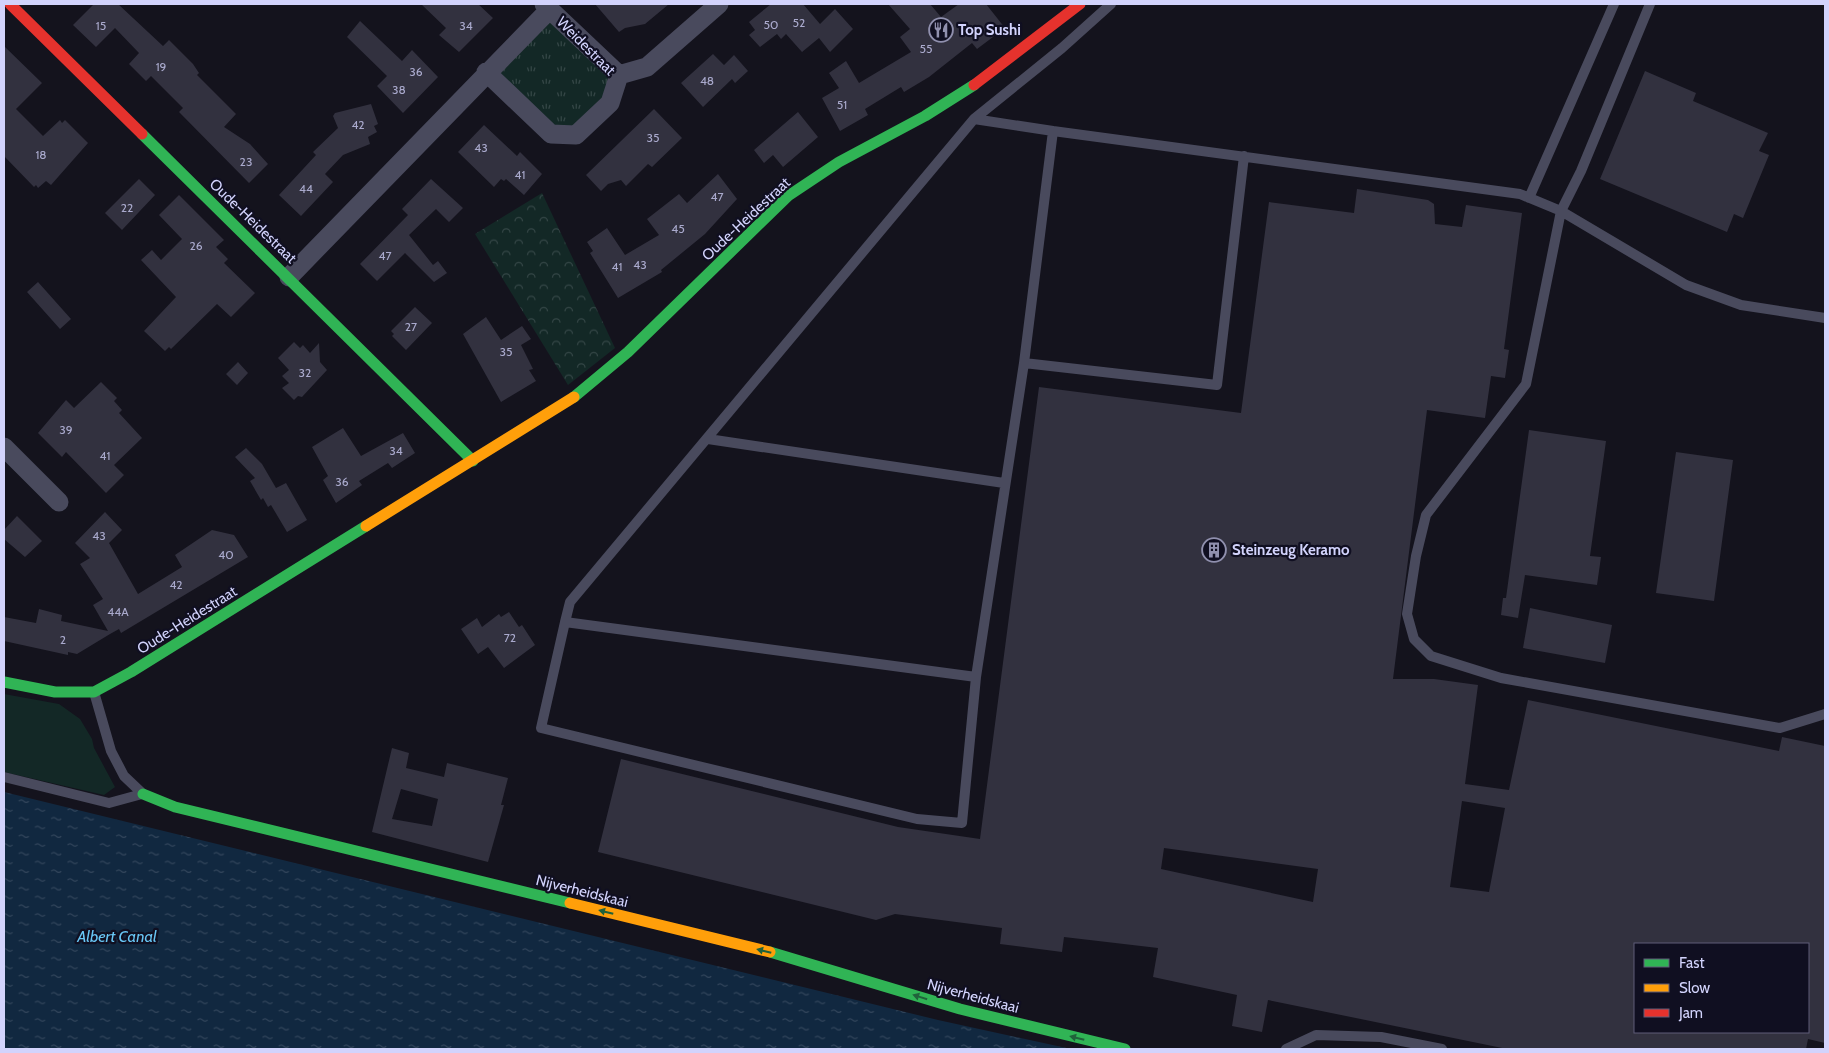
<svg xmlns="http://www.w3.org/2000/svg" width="1829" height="1053" font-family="Cabin,sans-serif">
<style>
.grass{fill:#132826}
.forest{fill:url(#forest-crowns)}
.park{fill:url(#park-tufts)}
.water{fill:url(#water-ripples)}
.building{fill:#32313f;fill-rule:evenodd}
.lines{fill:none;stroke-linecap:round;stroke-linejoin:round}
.lane{stroke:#494a5d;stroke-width:10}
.street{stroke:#494a5d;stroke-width:19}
.fast{stroke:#30b455;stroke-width:11}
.slow{stroke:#ff9f0a;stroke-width:11}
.jam{stroke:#e5322d;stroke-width:11}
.oneway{fill:#20623b}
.labels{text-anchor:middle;stroke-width:4.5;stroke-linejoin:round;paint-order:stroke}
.number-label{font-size:12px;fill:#aaaacd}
.poi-label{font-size:15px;font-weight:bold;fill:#d2d3fc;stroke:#100f21;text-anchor:start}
.street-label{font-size:15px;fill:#d2d3fc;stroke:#100f21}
.water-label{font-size:16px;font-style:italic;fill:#68c6f5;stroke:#100f21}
</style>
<defs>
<pattern id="forest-crowns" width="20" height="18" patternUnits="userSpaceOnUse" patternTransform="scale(1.25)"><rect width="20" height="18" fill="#132826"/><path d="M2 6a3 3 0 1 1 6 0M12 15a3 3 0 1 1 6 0" fill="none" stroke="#344646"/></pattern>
<pattern id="park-tufts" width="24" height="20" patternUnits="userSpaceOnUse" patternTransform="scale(1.25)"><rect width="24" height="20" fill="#132826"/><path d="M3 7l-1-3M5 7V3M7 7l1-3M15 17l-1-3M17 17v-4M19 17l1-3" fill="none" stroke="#344646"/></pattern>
<pattern id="water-ripples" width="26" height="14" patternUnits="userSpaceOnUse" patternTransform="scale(1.25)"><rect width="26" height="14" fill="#112840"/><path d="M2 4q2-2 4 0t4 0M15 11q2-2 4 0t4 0" fill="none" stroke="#33465c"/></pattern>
</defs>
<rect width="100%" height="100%" fill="#14131d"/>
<path class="grass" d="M 4,694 L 59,704 L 80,719 L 92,739 L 94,748 L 115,787 L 104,795 L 4,772 Z"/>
<path class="forest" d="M 542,193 L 615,348 L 568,385 L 475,234 Z"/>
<path class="park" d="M 550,9 L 619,75 L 576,135 L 551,134 L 486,72 Z"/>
<path class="water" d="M 4,792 L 938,1020 L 1071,1049 L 4,1049 Z"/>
<path class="building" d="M 94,4 L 118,4 L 163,46 L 169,40 L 193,64 L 199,73 L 197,75 L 236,114 L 224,127 L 250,144 L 268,164 L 249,183 L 179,112 L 183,108 L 151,76 L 146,81 L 129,64 L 139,53 L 115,28 L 96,47 L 73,25 Z
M 421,4 L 478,4 L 493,18 L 459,52 L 439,35 L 446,28 Z
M 595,4 L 669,4 L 645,24 L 625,28 L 619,32 Z
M 771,4 L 803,4 L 820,24 L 835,9 L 853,29 L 830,52 L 819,38 L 802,52 L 786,34 L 781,39 L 777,34 L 760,47 L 749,35 L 755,30 L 749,22 Z
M 888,4 L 930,4 L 941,17 L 959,4 L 986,4 L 1005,28 L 977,49 L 972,43 L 929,77 L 904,92 L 901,87 L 865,109 L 868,115 L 840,131 L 822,98 L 839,88 L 829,73 L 846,61 L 859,83 L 911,52 L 900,37 L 910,29 Z
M 360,21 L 402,61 L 412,50 L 438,77 L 403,113 L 377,86 L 387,76 L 347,37 Z
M 4,46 L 42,83 L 16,109 L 43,136 L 60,120 L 62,123 L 65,120 L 88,143 L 51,185 L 46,181 L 38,188 L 36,185 L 34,187 L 4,156 Z
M 713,54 L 724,65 L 734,55 L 748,71 L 735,83 L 732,79 L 703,107 L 681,83 Z
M 1645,71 L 1696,93 L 1693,101 L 1768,133 L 1759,151 L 1769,155 L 1743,218 L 1734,214 L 1727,232 L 1600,179 Z
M 371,104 L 378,124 L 374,126 L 377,132 L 368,137 L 370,144 L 343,155 L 325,174 L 333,182 L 301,216 L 279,195 L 316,155 L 313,152 L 338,128 L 333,116 L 335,113 Z
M 654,109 L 682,138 L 652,167 L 648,164 L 626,186 L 621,180 L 608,184 L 601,191 L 586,175 Z
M 798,112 L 818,137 L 783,167 L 773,155 L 764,163 L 754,150 Z
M 484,125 L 517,156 L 520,152 L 542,174 L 524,195 L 506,179 L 504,181 L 501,179 L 494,187 L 458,152 Z
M 718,174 L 737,199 L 705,234 L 661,270 L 662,272 L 618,298 L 590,253 L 593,251 L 587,242 L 607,228 L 625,255 L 659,235 L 647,219 L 679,194 L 687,203 Z
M 139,179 L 155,195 L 122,230 L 105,213 Z
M 431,179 L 463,208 L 449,222 L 436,209 L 409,235 L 433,265 L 438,261 L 447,273 L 434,282 L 405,253 L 377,281 L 360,264 L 408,215 L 402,209 Z
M 1357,189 L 1428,200 L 1434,204 L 1435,224 L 1462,227 L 1466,205 L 1522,213 L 1504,349 L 1509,350 L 1505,378 L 1491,376 L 1485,418 L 1427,410 L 1393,679 L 1434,679 L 1478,685 L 1465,784 L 1509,790 L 1528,700 L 1779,751 L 1782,737 L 1825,746 L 1825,1043 L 1808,1039 L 1806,1049 L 1507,1049 L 1268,1000 L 1262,1032 L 1232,1026 L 1237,995 L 1153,977 L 1158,948 L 1064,937 L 1062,952 L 1000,944 L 1002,928 L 895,914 L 876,920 L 598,852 L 621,759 L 898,827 L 980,839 L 1039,387 L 1241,413 L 1269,202 L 1354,213 ZM 1462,801 L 1505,808 L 1489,892 L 1450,887 ZM 1164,848 L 1318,869 L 1313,902 L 1161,869 ZM 1635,944 L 1808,944 L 1808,1032 L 1635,1032 Z
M 179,195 L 224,240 L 216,247 L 228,259 L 224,263 L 255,293 L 231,317 L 217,304 L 171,349 L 169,347 L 165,351 L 144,331 L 176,297 L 141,260 L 152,250 L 161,260 L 182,239 L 159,215 Z
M 38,282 L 71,319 L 60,329 L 27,292 Z
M 415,307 L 432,323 L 406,350 L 392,336 L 394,334 L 391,331 Z
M 486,317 L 501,340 L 522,326 L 531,339 L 521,345 L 533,369 L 529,370 L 536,381 L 501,402 L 463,334 Z
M 294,342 L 300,348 L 303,345 L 310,353 L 319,343 L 320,362 L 327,370 L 302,397 L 298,396 L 294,400 L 282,388 L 289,383 L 282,376 L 289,370 L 278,358 Z
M 238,362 L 248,373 L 237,385 L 226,374 Z
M 101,382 L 117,398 L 114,401 L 122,410 L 119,413 L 142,438 L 114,465 L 124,475 L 106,493 L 66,452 L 62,457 L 38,433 L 66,400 L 74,408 Z
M 343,428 L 361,456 L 403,433 L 415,453 L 392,468 L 388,463 L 359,481 L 362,485 L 336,503 L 323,480 L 328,476 L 312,447 Z
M 1529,430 L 1606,441 L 1590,556 L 1601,557 L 1597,585 L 1525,575 L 1518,618 L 1501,615 L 1503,598 L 1506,598 Z
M 246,448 L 262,464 L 276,488 L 286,483 L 307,520 L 287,532 L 271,505 L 268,507 L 263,498 L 261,500 L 250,481 L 255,478 L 235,457 Z
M 1676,452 L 1733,460 L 1714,601 L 1656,593 Z
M 105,512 L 122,530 L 109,543 L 138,594 L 182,567 L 175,555 L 212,530 L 234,535 L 248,557 L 121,633 L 119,629 L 110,634 L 77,654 L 68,652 L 68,655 L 4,641 L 4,617 L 36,623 L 39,609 L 62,615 L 61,621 L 108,631 L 93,605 L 103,599 L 80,564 L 90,558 L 75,543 Z
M 17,516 L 42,541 L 25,557 L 4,539 L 4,530 Z
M 1530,608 L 1612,625 L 1605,663 L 1523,648 Z
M 509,612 L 519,627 L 522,625 L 535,645 L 504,668 L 488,647 L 478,654 L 461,629 L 477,618 L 482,627 L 499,614 L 501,617 Z
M 392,748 L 409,753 L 406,768 L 444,777 L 447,763 L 508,778 L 501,805 L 504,805 L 488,862 L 372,832 ZM 401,789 L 438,799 L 432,826 L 392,819 Z"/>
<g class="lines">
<path class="lane" d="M 1650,4 L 1581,171 L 1561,211 L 1526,384 L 1426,515 L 1416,556 L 1407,614 L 1414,639 L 1431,656 L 1501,678 L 1780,728 L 1825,714
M 974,119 L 1062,48 L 1111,4
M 1529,198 L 1614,4
M 1024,363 L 1217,385 L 1244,156
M 708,439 L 1004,483
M 565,622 L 570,602 L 974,119 L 1053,131
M 976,677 L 565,622 L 541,728 L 917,819 L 962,823 L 976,677 L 1024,363 L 1053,131 L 1520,194 L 1561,211 L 1686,285 L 1741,305 L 1825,318
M 94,692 L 111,751 L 124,776 L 143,794
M 4,777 L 109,803 L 142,794
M 1286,1049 L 1316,1035 L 1381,1037 L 1442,1049"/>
<path class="street" d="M 486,72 L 551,134 L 576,135 L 610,103 L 619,75 L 544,4
M 619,75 L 647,67 L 719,4
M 289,277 L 550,9
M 4,447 L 59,502"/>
<path class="fast" d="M 142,134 L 473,461
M 574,397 L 628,352 L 788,196 L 839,162 L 925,116 L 974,85
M 4,682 L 55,692 L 94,692 L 131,672 L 366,526
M 143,794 L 175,807 L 570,903
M 770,952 L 960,1009 L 1125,1049"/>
<path class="slow" d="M 366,526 L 574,397
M 570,903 L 770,952"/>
<path class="jam" d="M 10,4 L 142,134
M 974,85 L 1080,4"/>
</g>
<defs><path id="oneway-solid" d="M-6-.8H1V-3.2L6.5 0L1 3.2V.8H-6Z" transform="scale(1.25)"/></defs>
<g class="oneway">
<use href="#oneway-solid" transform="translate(606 912) rotate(-166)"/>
<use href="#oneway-solid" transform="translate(764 951) rotate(-166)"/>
<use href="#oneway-solid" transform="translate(920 997) rotate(-163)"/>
<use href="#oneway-solid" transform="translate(1077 1038) rotate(-166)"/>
</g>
<defs>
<g id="restaurant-ring" transform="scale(1.25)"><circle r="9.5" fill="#100f21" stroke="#9090ae" stroke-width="1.5"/><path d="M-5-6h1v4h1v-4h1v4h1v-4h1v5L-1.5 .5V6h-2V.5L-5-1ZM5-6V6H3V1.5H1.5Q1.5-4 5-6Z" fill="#9090ae"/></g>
<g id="building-ring" transform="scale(1.25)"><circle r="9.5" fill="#100f21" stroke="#9090ae" stroke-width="1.5"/><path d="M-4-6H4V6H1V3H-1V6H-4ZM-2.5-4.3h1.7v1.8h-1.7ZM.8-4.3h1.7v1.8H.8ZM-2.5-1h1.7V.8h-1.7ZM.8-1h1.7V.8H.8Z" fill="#9090ae"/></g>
</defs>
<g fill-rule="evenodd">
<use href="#restaurant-ring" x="941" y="30"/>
<use href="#building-ring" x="1214" y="550"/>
</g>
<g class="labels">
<g class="number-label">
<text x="799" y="27">52</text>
<text x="771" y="29">50</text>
<text x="101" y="30">15</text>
<text x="466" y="30">34</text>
<text x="926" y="53">55</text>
<text x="161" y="71">19</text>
<text x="416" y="76">36</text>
<text x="707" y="85">48</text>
<text x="399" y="94">38</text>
<text x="842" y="109">51</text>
<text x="358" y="129">42</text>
<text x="653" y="142">35</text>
<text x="481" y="152">43</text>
<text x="41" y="159">18</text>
<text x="246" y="166">23</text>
<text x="520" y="179">41</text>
<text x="306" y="193">44</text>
<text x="717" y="201">47</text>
<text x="127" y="212">22</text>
<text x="678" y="233">45</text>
<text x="196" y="250">26</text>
<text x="385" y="260">47</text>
<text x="640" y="269">43</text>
<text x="617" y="271">41</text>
<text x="411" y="331">27</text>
<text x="506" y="356">35</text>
<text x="305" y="377">32</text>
<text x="66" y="434">39</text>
<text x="396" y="455">34</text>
<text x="105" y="460">41</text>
<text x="342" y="486">36</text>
<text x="99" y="540">43</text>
<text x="226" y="559">40</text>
<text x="176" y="589">42</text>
<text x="118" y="616">44A</text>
<text x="510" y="642">72</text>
<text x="63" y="644">2</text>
</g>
<g class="poi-label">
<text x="958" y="35">Top Sushi</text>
<text x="1232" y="555">Steinzeug Keramo</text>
</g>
<g class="street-label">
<text transform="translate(586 46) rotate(45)" y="5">Weidestraat</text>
<text transform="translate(746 219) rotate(-43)" y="5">Oude-Heidestraat</text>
<text transform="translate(253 221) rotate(44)" y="5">Oude-Heidestraat</text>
<text transform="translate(187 620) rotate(-32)" y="5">Oude-Heidestraat</text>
<text transform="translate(582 891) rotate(14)" y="5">Nijverheidskaai</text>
<text transform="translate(973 996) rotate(15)" y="5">Nijverheidskaai</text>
</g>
<g class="water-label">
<text x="117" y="942">Albert Canal</text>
</g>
</g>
<rect width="1829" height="1053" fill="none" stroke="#d2d3fc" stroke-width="10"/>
<rect x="1634" y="943" width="175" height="90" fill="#100f21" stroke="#5e5d79"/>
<rect x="1644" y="959" width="25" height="8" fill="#30b455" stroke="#5e5d79"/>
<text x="1679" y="968" font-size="15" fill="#d2d3fc">Fast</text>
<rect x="1644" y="984" width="25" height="8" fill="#ff9f0a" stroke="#5e5d79"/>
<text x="1679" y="993" font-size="15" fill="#d2d3fc">Slow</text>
<rect x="1644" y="1009" width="25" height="8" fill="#e5322d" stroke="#5e5d79"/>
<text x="1679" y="1018" font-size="15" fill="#d2d3fc">Jam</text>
</svg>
